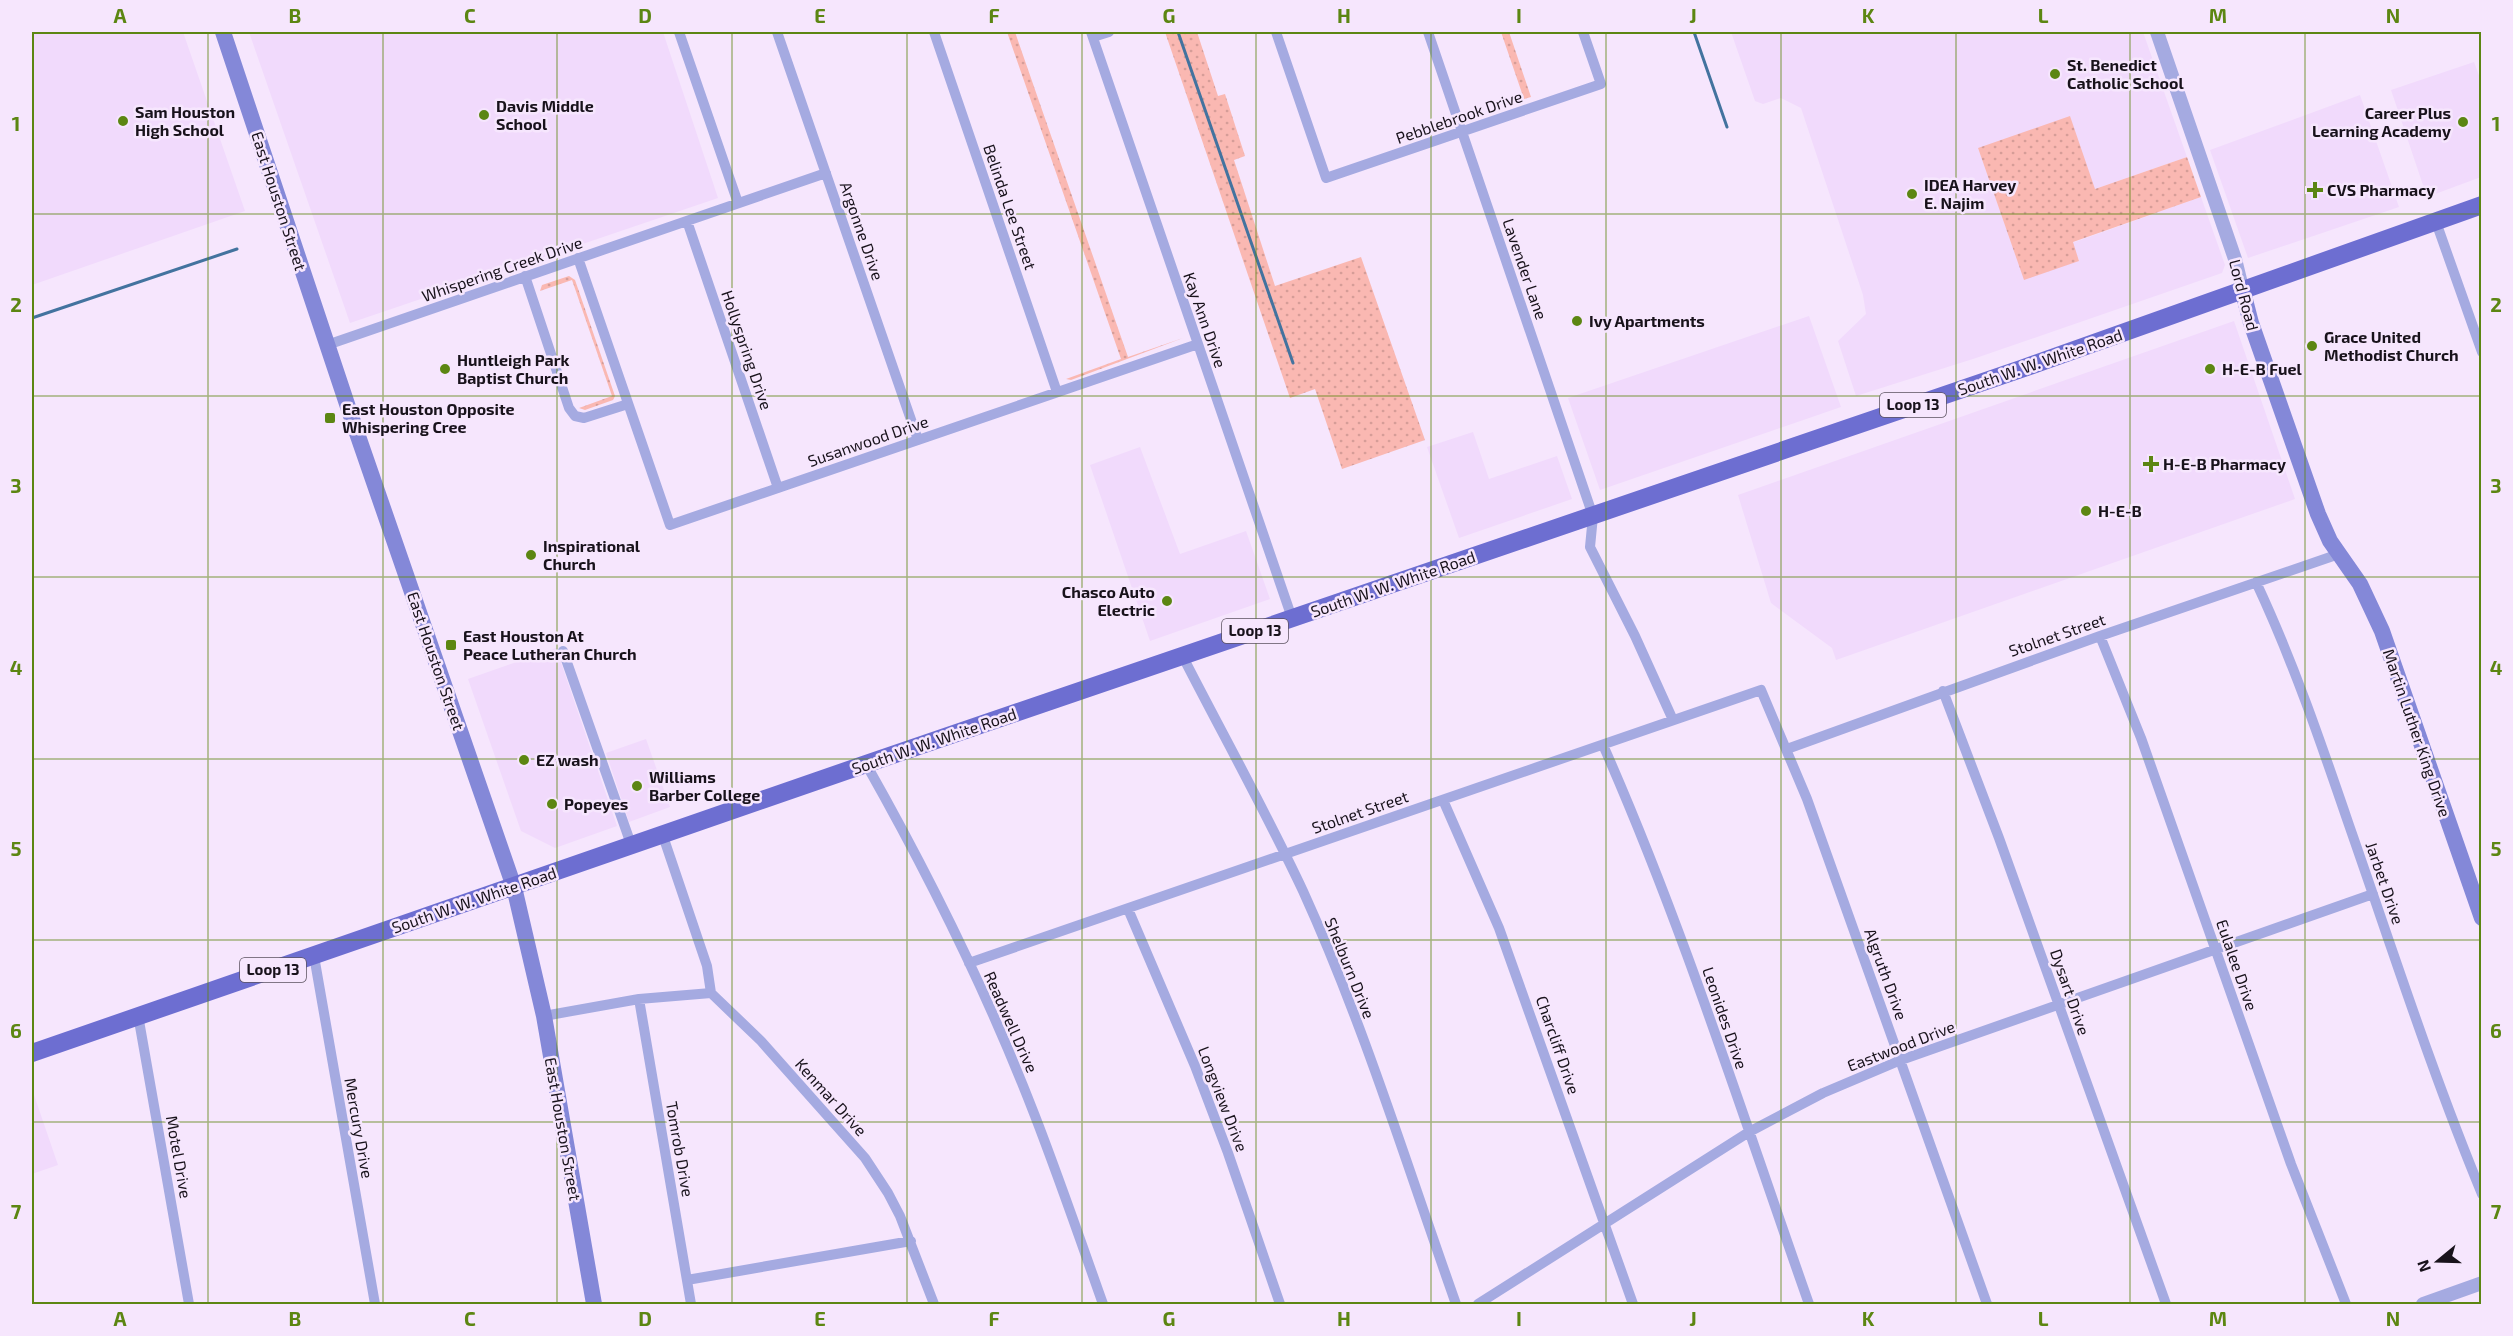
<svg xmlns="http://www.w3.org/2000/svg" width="2513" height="1336" font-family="'Exo 2',sans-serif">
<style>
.built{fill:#f1dafc}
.green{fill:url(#green-dots)}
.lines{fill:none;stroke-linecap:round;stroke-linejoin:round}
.stream{stroke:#43739f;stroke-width:3}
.minor{stroke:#a5aae1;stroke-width:10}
.tertiary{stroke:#a5aae1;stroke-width:14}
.secondary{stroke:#8488d8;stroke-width:16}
.primary{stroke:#6d6ed1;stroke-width:18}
.grid{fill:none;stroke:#5c8612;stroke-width:1.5;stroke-opacity:0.55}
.poi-dot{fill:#5c8612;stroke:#f6e6fd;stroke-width:2}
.labels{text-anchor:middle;stroke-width:5;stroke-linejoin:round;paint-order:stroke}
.shield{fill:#f6e6fd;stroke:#5b525f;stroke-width:1.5}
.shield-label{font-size:15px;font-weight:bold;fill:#18121b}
.poi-label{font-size:16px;font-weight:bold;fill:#18121b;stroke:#f6e6fd;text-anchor:start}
.street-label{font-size:16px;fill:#18121b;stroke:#f6e6fd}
.neatline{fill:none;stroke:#5c8612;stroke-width:2}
.grid-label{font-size:20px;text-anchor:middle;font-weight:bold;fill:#5c8612}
</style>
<defs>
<pattern id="green-dots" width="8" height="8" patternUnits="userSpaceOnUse" patternTransform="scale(1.5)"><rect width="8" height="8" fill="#fab8b2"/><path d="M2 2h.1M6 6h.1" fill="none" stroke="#d69d98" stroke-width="1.8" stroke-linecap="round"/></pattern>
</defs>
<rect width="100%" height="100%" fill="#f6e6fd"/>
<path class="built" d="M 32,32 L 183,32 L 245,211 L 32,285 Z
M 249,32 L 663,32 L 718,198 L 350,323 Z
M 1731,32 L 2143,32 L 2187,157 L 2095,189 L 1978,148 L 2024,279 L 2079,260 L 2072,243 L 2201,197 L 2225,265 L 2222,273 L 1976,358 L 1856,396 L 1838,341 L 1866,314 L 1863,295 L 1801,108 L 1781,98 L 1763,104 L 1755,101 Z
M 2474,62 L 2481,81 L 2481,177 L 2427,197 L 2391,90 Z
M 2360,95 L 2399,207 L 2248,258 L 2210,150 Z
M 1809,316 L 1841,407 L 1600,490 L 1568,398 Z
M 2234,321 L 2295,499 L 1836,660 L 1832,648 L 1771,603 L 1738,495 Z
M 1473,432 L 1489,479 L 1557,456 L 1572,499 L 1459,538 L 1427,447 Z
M 1140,447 L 1180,554 L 1246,531 L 1270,599 L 1150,641 L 1090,465 Z
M 556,648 L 617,826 L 555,848 L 521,831 L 468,679 Z
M 646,739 L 670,807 L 629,822 L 606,753 Z
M 32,1089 L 58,1165 L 32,1174 Z"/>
<path class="green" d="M 1007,32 L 1015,32 L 1128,357 L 1183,338 L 1071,380 L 1066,379 L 1121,359 Z
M 1165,32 L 1197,32 L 1218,96 L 1225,94 L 1245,156 L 1234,160 L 1275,286 L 1361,257 L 1425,440 L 1342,469 L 1315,389 L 1290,398 Z
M 1501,32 L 1509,32 L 1531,97 L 1524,99 Z
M 2070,116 L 2095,189 L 2187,157 L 2201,197 L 2073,242 L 2079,261 L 2024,280 L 1978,148 Z
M 569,276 L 575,280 L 615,396 L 613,400 L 585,410 L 579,408 L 612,396 L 572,280 L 540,291 L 542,285 Z"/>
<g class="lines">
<path class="stream" d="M 1178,32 L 1293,363
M 1694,32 L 1727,127
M 32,318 L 237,249"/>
<path class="minor" d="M 679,32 L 738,203
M 777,32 L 918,440
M 934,32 L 1057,392
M 1091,32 L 1292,618
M 1276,32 L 1326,178 L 1601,84 L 1583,32
M 1428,32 L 1593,516 L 1590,547 L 1635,636 L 1673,720
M 1093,37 L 1109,32
M 687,221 L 778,488
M 2436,222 L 2482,352
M 578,258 L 670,525 L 1198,344
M 525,276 L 569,408 L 575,416 L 584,418 L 628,404
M 327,345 L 826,173
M 2256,582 C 2293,661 2321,743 2349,825 C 2392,948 2432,1073 2482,1194
M 2100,636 L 2141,738 L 2291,1164 L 2346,1304
M 563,651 L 632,847
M 1183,657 C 1223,735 1266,812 1303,891 C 1364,1025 1407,1166 1456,1304
M 1943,691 L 1999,838 L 2166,1304
M 1603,745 C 1683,926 1743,1117 1809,1304
M 1787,749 L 2100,636 L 2339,554
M 866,764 C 930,877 988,994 1035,1116 C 1059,1178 1081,1242 1103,1304
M 1443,800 L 1499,928 L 1633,1304
M 663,836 L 707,966 L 711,993
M 1128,909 L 1195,1066 L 1228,1153 L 1280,1304
M 314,956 L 375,1304
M 969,963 L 1761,690 L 1807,799 L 1987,1304
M 639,999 L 691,1304
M 138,1015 L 189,1304
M 544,1016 L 639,999 L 711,993 L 761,1041 L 865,1158 L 888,1193 L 900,1216 L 934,1304
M 687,1280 L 911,1241
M 1478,1304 L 1749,1132 L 1823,1093 L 1901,1060 L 2373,894"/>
<path class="tertiary" d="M 2157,32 L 2235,259 L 2243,292
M 2423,1304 L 2482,1283"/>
<path class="secondary" d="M 223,32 L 349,410 L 514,887 L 544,1016 L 594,1304
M 2243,292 L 2251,323 L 2318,514 L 2330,541 L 2360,584 L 2382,631 L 2482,918"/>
<path class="primary" d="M 32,1053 L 866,764 L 2021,369 L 2482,205"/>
</g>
<path class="grid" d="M 208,32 L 208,1304M 383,32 L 383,1304M 557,32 L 557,1304M 732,32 L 732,1304M 907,32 L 907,1304M 1082,32 L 1082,1304M 1256,32 L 1256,1304M 1431,32 L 1431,1304M 1606,32 L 1606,1304M 1781,32 L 1781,1304M 1956,32 L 1956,1304M 2130,32 L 2130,1304M 2305,32 L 2305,1304M 32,214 L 2482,214M 32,396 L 2482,396M 32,577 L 2482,577M 32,759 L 2482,759M 32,940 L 2482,940M 32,1122 L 2482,1122"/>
<g class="poi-dot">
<circle cx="2055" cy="74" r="6"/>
<circle cx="484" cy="115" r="6"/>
<circle cx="123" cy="121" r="6"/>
<circle cx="2463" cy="122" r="6"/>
<path d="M2312 181h6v6h6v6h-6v6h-6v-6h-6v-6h6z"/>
<circle cx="1912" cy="194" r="6"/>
<circle cx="1577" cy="321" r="6"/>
<circle cx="2312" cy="346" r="6"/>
<circle cx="445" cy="369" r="6"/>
<circle cx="2210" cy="369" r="6"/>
<rect x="324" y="412" width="12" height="12" rx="3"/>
<path d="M2148 455h6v6h6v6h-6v6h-6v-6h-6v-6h6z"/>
<circle cx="2086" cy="511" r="6"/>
<circle cx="531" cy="555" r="6"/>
<circle cx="1167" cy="601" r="6"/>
<rect x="445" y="639" width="12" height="12" rx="3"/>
<circle cx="524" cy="760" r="6"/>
<circle cx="637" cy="786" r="6"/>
<circle cx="552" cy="804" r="6"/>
</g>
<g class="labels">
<g class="shield">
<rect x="1880" y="393" width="66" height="24" rx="4.5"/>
<rect x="1222" y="619" width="66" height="24" rx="4.5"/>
<rect x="240" y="958" width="66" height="24" rx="4.5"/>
</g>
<g class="shield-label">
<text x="1913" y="410">Loop 13</text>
<text x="1255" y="636">Loop 13</text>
<text x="273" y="975">Loop 13</text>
</g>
<g class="poi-label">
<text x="2067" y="71">St. Benedict<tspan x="2067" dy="18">Catholic School</tspan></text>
<text x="496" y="112">Davis Middle<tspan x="496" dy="18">School</tspan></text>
<text x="135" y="118">Sam Houston<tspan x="135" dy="18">High School</tspan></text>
<text x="2451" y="119" text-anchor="end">Career Plus<tspan x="2451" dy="18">Learning Academy</tspan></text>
<text x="1924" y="191">IDEA Harvey<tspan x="1924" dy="18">E. Najim</tspan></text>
<text x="2327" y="196">CVS Pharmacy</text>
<text x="1589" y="327">Ivy Apartments</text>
<text x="2324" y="343">Grace United<tspan x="2324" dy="18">Methodist Church</tspan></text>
<text x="457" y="366">Huntleigh Park<tspan x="457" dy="18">Baptist Church</tspan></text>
<text x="2222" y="375">H-E-B Fuel</text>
<text x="342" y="415">East Houston Opposite<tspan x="342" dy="18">Whispering Cree</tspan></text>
<text x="2163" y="470">H-E-B Pharmacy</text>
<text x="2098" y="517">H-E-B</text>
<text x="543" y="552">Inspirational<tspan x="543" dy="18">Church</tspan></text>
<text x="1155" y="598" text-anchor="end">Chasco Auto<tspan x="1155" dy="18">Electric</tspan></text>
<text x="463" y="642">East Houston At<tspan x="463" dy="18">Peace Lutheran Church</tspan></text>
<text x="536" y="766">EZ wash</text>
<text x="649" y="783">Williams<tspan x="649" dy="18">Barber College</tspan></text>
<text x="564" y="810">Popeyes</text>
</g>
<g class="street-label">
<text transform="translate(1459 117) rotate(-19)" y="6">Pebblebrook Drive</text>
<text transform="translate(279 201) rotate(72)" y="6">East Houston Street</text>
<text transform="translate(1010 207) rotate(71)" y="6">Belinda Lee Street</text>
<text transform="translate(862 231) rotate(71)" y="6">Argonne Drive</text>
<text transform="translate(502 269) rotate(-19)" y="6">Whispering Creek Drive</text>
<text transform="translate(1525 269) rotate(71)" y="6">Lavender Lane</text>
<text transform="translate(2244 295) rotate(75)" y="6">Lord Road</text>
<text transform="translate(1205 320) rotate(71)" y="6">Kay Ann Drive</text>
<text transform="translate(747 350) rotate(71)" y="6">Hollyspring Drive</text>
<text transform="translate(2040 362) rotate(-19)" y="6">South W. W. White Road</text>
<text transform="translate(868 441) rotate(-19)" y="6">Susanwood Drive</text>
<text transform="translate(1393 584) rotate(-19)" y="6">South W. W. White Road</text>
<text transform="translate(2057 635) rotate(-19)" y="6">Stolnet Street</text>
<text transform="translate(436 661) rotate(71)" y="6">East Houston Street</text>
<text transform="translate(2417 733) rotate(71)" y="6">Martin Luther King Drive</text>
<text transform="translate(934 741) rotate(-19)" y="6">South W. W. White Road</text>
<text transform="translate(1360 812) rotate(-19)" y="6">Stolnet Street</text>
<text transform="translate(2385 883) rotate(71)" y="6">Jarbet Drive</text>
<text transform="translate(474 900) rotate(-19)" y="6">South W. W. White Road</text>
<text transform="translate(2237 965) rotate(71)" y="6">Eulalee Drive</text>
<text transform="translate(1350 968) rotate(68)" y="6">Shelburn Drive</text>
<text transform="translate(1886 974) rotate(70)" y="6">Algruth Drive</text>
<text transform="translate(2070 992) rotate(71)" y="6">Dysart Drive</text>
<text transform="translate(1725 1018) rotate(71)" y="6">Leonides Drive</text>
<text transform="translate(1011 1022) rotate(66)" y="6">Readwell Drive</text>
<text transform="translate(1558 1045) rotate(71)" y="6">Charcliff Drive</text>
<text transform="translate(1901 1046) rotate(-21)" y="6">Eastwood Drive</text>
<text transform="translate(831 1097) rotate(48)" y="6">Kenmar Drive</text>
<text transform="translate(1223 1099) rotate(69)" y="6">Longview Drive</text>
<text transform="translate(359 1128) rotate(80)" y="6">Mercury Drive</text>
<text transform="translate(563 1129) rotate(80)" y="6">East Houston Street</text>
<text transform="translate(680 1149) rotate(80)" y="6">Tomrob Drive</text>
<text transform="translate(179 1157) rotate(80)" y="6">Motel Drive</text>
</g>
</g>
<rect width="2513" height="1336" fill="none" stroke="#f6e6fd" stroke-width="66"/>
<g transform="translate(2438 1261) rotate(251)" stroke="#f6e6fd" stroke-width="4.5" paint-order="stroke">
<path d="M0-4.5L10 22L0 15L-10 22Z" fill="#18121b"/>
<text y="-9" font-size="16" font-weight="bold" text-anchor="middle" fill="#18121b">N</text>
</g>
<rect x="33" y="33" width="2447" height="1270" class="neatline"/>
<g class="grid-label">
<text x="120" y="23">A</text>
<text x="295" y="23">B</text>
<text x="470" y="23">C</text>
<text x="645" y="23">D</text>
<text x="820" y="23">E</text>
<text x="994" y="23">F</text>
<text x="1169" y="23">G</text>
<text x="1344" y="23">H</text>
<text x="1519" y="23">I</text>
<text x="1693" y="23">J</text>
<text x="1868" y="23">K</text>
<text x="2043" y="23">L</text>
<text x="2218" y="23">M</text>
<text x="2393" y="23">N</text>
<text x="16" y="131">1</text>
<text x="2496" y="131">1</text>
<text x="16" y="312">2</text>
<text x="2496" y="312">2</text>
<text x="16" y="493">3</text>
<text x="2496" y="493">3</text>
<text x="16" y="675">4</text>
<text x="2496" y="675">4</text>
<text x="16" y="856">5</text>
<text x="2496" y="856">5</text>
<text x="16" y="1038">6</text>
<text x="2496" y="1038">6</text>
<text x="16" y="1219">7</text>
<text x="2496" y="1219">7</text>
<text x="120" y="1326">A</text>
<text x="295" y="1326">B</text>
<text x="470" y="1326">C</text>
<text x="645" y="1326">D</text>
<text x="820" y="1326">E</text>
<text x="994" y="1326">F</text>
<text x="1169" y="1326">G</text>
<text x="1344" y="1326">H</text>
<text x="1519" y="1326">I</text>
<text x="1693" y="1326">J</text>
<text x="1868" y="1326">K</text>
<text x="2043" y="1326">L</text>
<text x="2218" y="1326">M</text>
<text x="2393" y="1326">N</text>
</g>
</svg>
